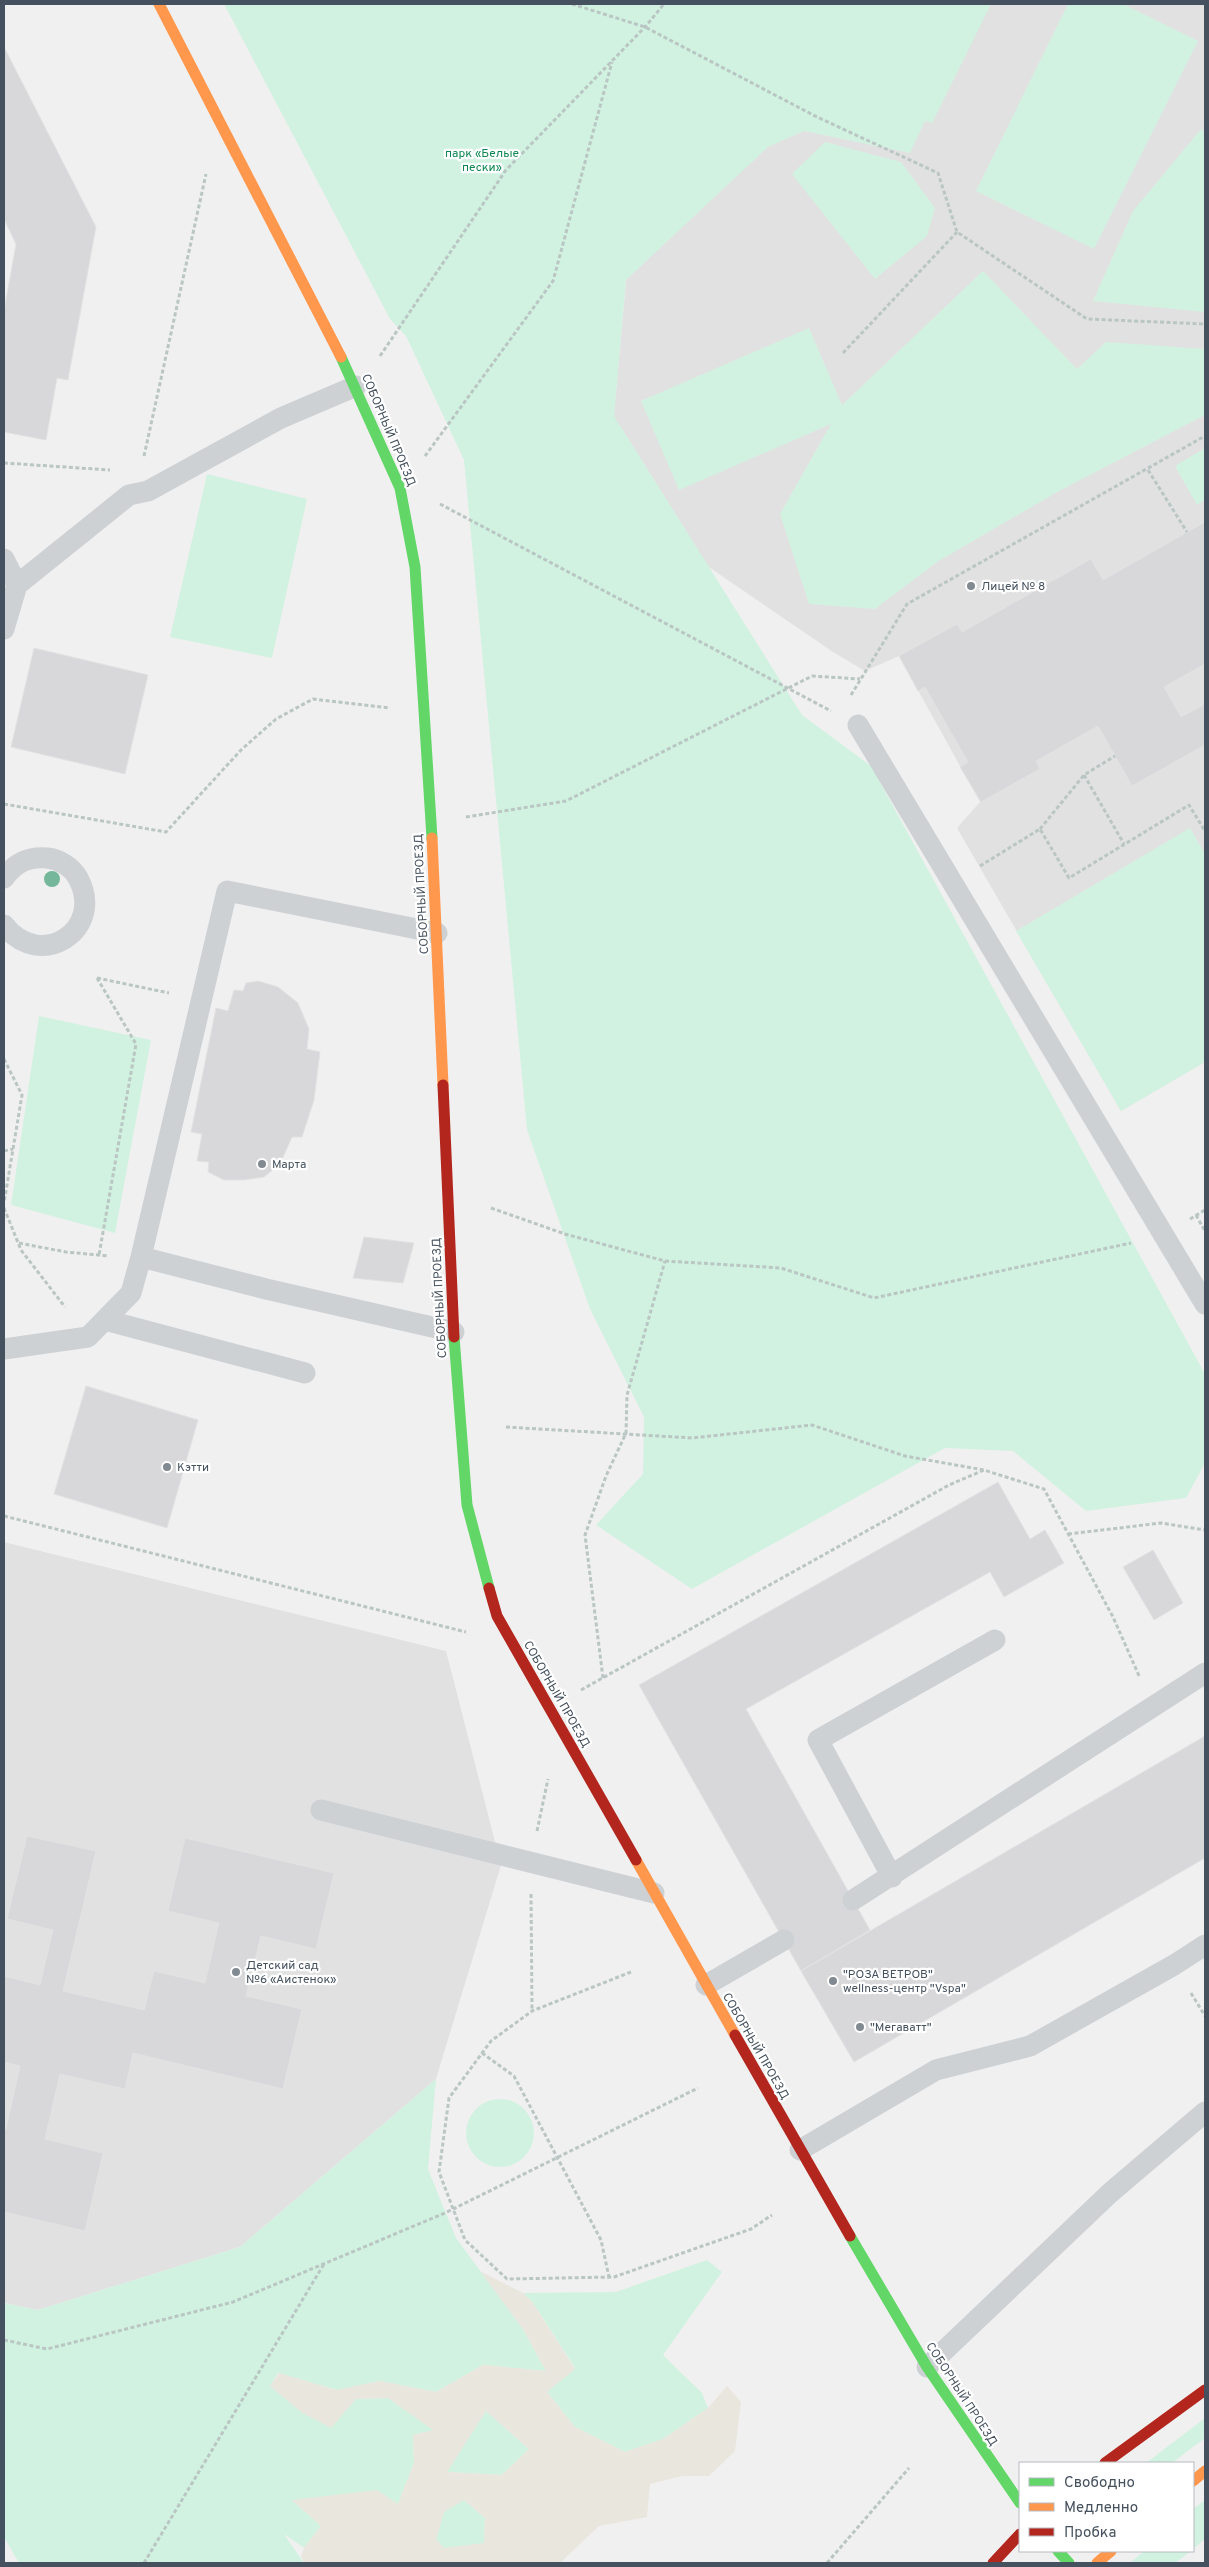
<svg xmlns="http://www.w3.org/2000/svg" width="1209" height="2567" font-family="Overpass,sans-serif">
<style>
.education{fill:#e2e1e2}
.green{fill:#d2f2e1}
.sand{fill:#e9e6de;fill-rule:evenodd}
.building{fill:#d8d8da;stroke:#e2e2e3}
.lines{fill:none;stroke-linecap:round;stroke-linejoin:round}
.path{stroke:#b9c6c3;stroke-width:3;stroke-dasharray:4 2.5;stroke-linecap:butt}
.lane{stroke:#ced1d4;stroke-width:21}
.fast{stroke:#63d668;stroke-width:11}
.slow{stroke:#ff974d;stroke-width:11}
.jam{stroke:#b3261e;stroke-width:11}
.tree{fill:#74b79a}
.poi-dot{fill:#818991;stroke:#fff;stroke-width:2}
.labels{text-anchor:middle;stroke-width:4.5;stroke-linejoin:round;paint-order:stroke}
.park-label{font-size:12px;fill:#0e8853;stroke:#fff}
.street-label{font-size:12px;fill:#45515e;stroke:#fff}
.poi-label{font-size:12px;fill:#45515e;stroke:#fff;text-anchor:start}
</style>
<rect width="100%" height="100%" fill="#f1f0f0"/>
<path class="education" d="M 980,4 L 1205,4 L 1205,1062 L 1121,1111 L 957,828 L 980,802 L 899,656 L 865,671 L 833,652 L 640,520 L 611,446 L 643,96 Z
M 4,1542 L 446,1651 L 501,1865 L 436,2079 L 240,2247 L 38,2310 L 4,2303 Z"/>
<path class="green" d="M 224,4 L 991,4 L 932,123 L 925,121 L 910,153 L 804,131 L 768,147 L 626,280 L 614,416 L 802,715 L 871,766 L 1205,1374 L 1205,1463 L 1186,1498 L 1086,1511 L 1013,1451 L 945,1448 L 692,1589 L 596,1525 L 643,1474 L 644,1417 L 590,1309 L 527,1130 L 464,460 L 406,336 L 390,319 Z
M 1068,4 L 1123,4 L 1198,41 L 1094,249 L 976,191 Z
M 1202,128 L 1205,136 L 1205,312 L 1093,301 L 1133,211 Z
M 825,142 L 901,162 L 935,208 L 927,236 L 875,279 L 792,174 Z
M 983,271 L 1077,369 L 1106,342 L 1205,349 L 1205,415 L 1059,491 L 937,562 L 875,609 L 809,604 L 780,514 L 831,424 L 679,490 L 641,401 L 809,328 L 842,405 Z
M 1205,448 L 1205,500 L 1197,505 L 1175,466 Z
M 207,474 L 307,499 L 272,658 L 170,637 Z
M 1190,828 L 1205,854 L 1205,1062 L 1121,1111 L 1016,931 Z
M 39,1016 L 151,1040 L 115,1233 L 11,1205 Z
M 436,2079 L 428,2169 L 456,2238 L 523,2329 L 546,2371 L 483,2365 L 436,2392 L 380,2381 L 337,2390 L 278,2373 L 270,2386 L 356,2399 L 388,2398 L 434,2430 L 413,2435 L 414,2463 L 398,2504 L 293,2501 L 321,2526 L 304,2548 L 284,2534 L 304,2563 L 19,2563 L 4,2537 L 4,2303 L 38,2310 L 240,2247 Z
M466 2133a34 34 0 1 1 68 0a34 34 0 1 1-68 0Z
M 707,2260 L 722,2272 L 663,2355 L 702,2393 L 708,2408 L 663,2439 L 625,2452 L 575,2427 L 547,2392 L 575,2368 L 533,2303 L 523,2293 L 616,2292 Z
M 486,2411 L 529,2449 L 502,2475 L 446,2472 Z
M 1205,2418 L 1205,2438 L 1172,2463 L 1146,2463 Z
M 464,2500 L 485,2518 L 484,2544 L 444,2549 L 436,2539 L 444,2511 Z
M 1205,2500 L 1205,2539 L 1193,2549 L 1193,2509 Z
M 1144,2551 L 1191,2551 L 1175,2563 L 1130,2563 Z"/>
<path class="sand" d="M 480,2271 L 523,2293 L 533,2303 L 575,2369 L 547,2392 L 575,2427 L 625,2452 L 663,2439 L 708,2408 L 727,2386 L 741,2402 L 735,2451 L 709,2476 L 682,2476 L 650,2484 L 647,2517 L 599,2526 L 560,2563 L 304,2563 L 301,2556 L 304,2548 L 321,2526 L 292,2500 L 377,2490 L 398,2504 L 414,2463 L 413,2435 L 433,2430 L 388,2398 L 356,2399 L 331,2428 L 301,2412 L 270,2386 L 279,2373 L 336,2390 L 380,2381 L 436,2392 L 483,2365 L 546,2371 L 523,2329 ZM 486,2411 L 529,2449 L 502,2475 L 447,2472 ZM 464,2500 L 485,2518 L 484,2543 L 444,2548 L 436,2539 L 444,2512 Z"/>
<path class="building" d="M 4,47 L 96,227 L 68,380 L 57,378 L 46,440 L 4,432 L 4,311 L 16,244 L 4,219 Z
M 1205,522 L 1205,664 L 1164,687 L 1181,717 L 1205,704 L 1205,745 L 1132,786 L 1098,726 L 1036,761 L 1040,769 L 981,802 L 960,767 L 968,762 L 925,687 L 918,691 L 899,656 L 957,624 L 962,632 L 1091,559 L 1103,580 Z
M 34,648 L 148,675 L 125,774 L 11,747 Z
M 258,981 L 278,987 L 298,1003 L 309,1029 L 307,1049 L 320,1052 L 314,1100 L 302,1137 L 292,1137 L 280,1164 L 264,1177 L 244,1180 L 224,1180 L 208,1172 L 209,1162 L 197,1161 L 202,1134 L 191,1132 L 216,1008 L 228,1011 L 234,990 L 243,991 L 246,983 Z
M 364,1237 L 414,1243 L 403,1283 L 353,1278 Z
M 86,1386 L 198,1420 L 167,1528 L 54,1494 Z
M 998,1482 L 1030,1539 L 1045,1530 L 1064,1563 L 1004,1597 L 990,1572 L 746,1709 L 870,1930 L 801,1971 L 639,1685 Z
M 1153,1550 L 1183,1603 L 1154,1620 L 1123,1567 Z
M 1205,1736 L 1205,1858 L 854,2062 L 801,1971 Z
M 27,1836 L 96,1851 L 63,1991 L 144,2010 L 154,1971 L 205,1983 L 219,1923 L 168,1911 L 185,1838 L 334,1873 L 316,1949 L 261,1936 L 246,1996 L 302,2009 L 283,2089 L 133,2053 L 125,2089 L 60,2074 L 45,2139 L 103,2153 L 85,2231 L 4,2212 L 4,2129 L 6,2129 L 20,2066 L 4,2062 L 4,1976 L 40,1985 L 53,1930 L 7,1919 Z"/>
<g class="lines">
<path class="path" d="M 572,4 L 645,27 L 817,117 L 938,173 L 957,232 L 1087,319 L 1205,324
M 843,353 L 957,232
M 380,356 L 506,170 L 645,27 L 664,4
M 144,456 L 206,174
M 425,456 L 553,281 L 612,62
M 4,463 L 110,470
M 1148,470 L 1187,532
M 440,504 L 831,711
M 851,695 L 907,604 L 1205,436
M 1084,775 L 1124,844
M 4,804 L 166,832 L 241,750 L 276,719 L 313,699 L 390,708
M 466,817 L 566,801 L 812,676 L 860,679
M 1040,829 L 1084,775 L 1115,756
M 980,866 L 1040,829 L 1069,878 L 1189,805 L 1205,831
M 97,978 L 136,1044 L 99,1255
M 97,978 L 169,993
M 4,1059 L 22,1095 L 4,1203
M 4,1151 L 13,1149
M 4,1208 L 21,1250 L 65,1307
M 491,1208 L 565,1234 L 665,1261 L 781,1268 L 874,1298 L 1131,1243
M 1196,1215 L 1205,1231
M 1190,1219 L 1205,1210
M 19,1243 L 66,1252 L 109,1256
M 506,1427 L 692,1438 L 812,1425 L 905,1456 L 984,1470
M 4,1516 L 466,1632
M 1068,1534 L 1161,1523 L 1205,1530
M 603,1678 L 585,1535 L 606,1476 L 626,1433 L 627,1395 L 665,1261
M 581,1690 L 949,1485 L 984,1470 L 1044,1489 L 1113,1617 L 1140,1678
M 537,1831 L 548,1779
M 531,1894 L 532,2011
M 631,1972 L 532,2011 L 491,2041 L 449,2098 L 439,2172 L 465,2240 L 507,2279 L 614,2277 L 751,2229 L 772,2215
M 1191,1993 L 1205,2016
M 482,2053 L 514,2076 L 601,2240 L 609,2277
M 4,2340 L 47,2349 L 233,2302 L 445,2213 L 698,2088
M 144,2563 L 324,2264
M 827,2563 L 909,2468"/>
<path class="lane" d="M 4,559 L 17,585
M 4,629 L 17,585 L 129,495 L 148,491 L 281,418 L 356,386
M 858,725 L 1205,1304
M 4,878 C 15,863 28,856 47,858 C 59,859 72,867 78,878 C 106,930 40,972 4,925
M 437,933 L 227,891 L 141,1257 L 266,1289 L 454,1332
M 105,1320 L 305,1373
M 4,1349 L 88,1337 L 131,1293 L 141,1257
M 321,1810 L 654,1893
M 892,1877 L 818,1740 L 995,1640
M 853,1900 L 1205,1673
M 706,1985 L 784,1940
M 800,2150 L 936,2070 L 1030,2046 L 1174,1965 L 1205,1945
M 927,2367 L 1110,2193 L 1205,2112"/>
<path class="fast" d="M 341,357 L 400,488 L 415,567 L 432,838
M 454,1337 L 467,1505 L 489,1588
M 850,2236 L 927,2367 L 1020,2503
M 1058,2551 L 1069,2563"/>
<path class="slow" d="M 159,4 L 341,357
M 432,838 L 443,1085
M 636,1860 L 735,2035
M 1193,2481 L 1205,2471
M 1097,2563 L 1111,2551"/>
<path class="jam" d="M 443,1085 L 454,1337
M 489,1588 L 497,1616 L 636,1860
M 735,2035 L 850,2236
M 1105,2463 L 1205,2390
M 993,2563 L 1020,2534"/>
</g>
<circle class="tree" cx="52" cy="879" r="8"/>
<g class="poi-dot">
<circle cx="971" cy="586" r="5"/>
<circle cx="262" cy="1164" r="5"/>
<circle cx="167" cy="1467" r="5"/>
<circle cx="236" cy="1972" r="5"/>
<circle cx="833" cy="1981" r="5"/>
<circle cx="860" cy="2027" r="5"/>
</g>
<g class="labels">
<g class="park-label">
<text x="482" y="157">парк «Белые<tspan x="482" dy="14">пески»</tspan></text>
</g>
<g class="street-label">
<text transform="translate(389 430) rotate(67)" y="4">СОБОРНЫЙ ПРОЕЗД</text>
<text transform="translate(421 894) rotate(-93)" y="4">СОБОРНЫЙ ПРОЕЗД</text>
<text transform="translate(439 1298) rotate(-93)" y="4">СОБОРНЫЙ ПРОЕЗД</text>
<text transform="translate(557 1694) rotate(60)" y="4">СОБОРНЫЙ ПРОЕЗД</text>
<text transform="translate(756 2046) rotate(60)" y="4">СОБОРНЫЙ ПРОЕЗД</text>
<text transform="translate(962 2394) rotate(57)" y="4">СОБОРНЫЙ ПРОЕЗД</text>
</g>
<g class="poi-label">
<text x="981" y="590">Лицей № 8</text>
<text x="272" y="1168">Марта</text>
<text x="177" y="1471">Кэтти</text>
<text x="246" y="1969">Детский сад<tspan x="246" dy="14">№6 «Аистенок»</tspan></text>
<text x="843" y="1978">"РОЗА ВЕТРОВ"<tspan x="843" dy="14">wellness-центр "Vspa"</tspan></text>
<text x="870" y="2031">"Мегаватт"</text>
</g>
</g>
<rect width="1209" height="2567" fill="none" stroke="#45515e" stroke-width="10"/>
<rect x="1019" y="2462" width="175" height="90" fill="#ffffff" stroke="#b5b9bf"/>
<rect x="1029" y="2478" width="25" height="8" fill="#63d668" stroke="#b5b9bf"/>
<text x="1064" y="2487" font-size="15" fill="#45515e">Свободно</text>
<rect x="1029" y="2503" width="25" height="8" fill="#ff974d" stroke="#b5b9bf"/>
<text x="1064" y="2512" font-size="15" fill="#45515e">Медленно</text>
<rect x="1029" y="2528" width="25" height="8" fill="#b3261e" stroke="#b5b9bf"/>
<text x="1064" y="2537" font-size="15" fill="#45515e">Пробка</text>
</svg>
